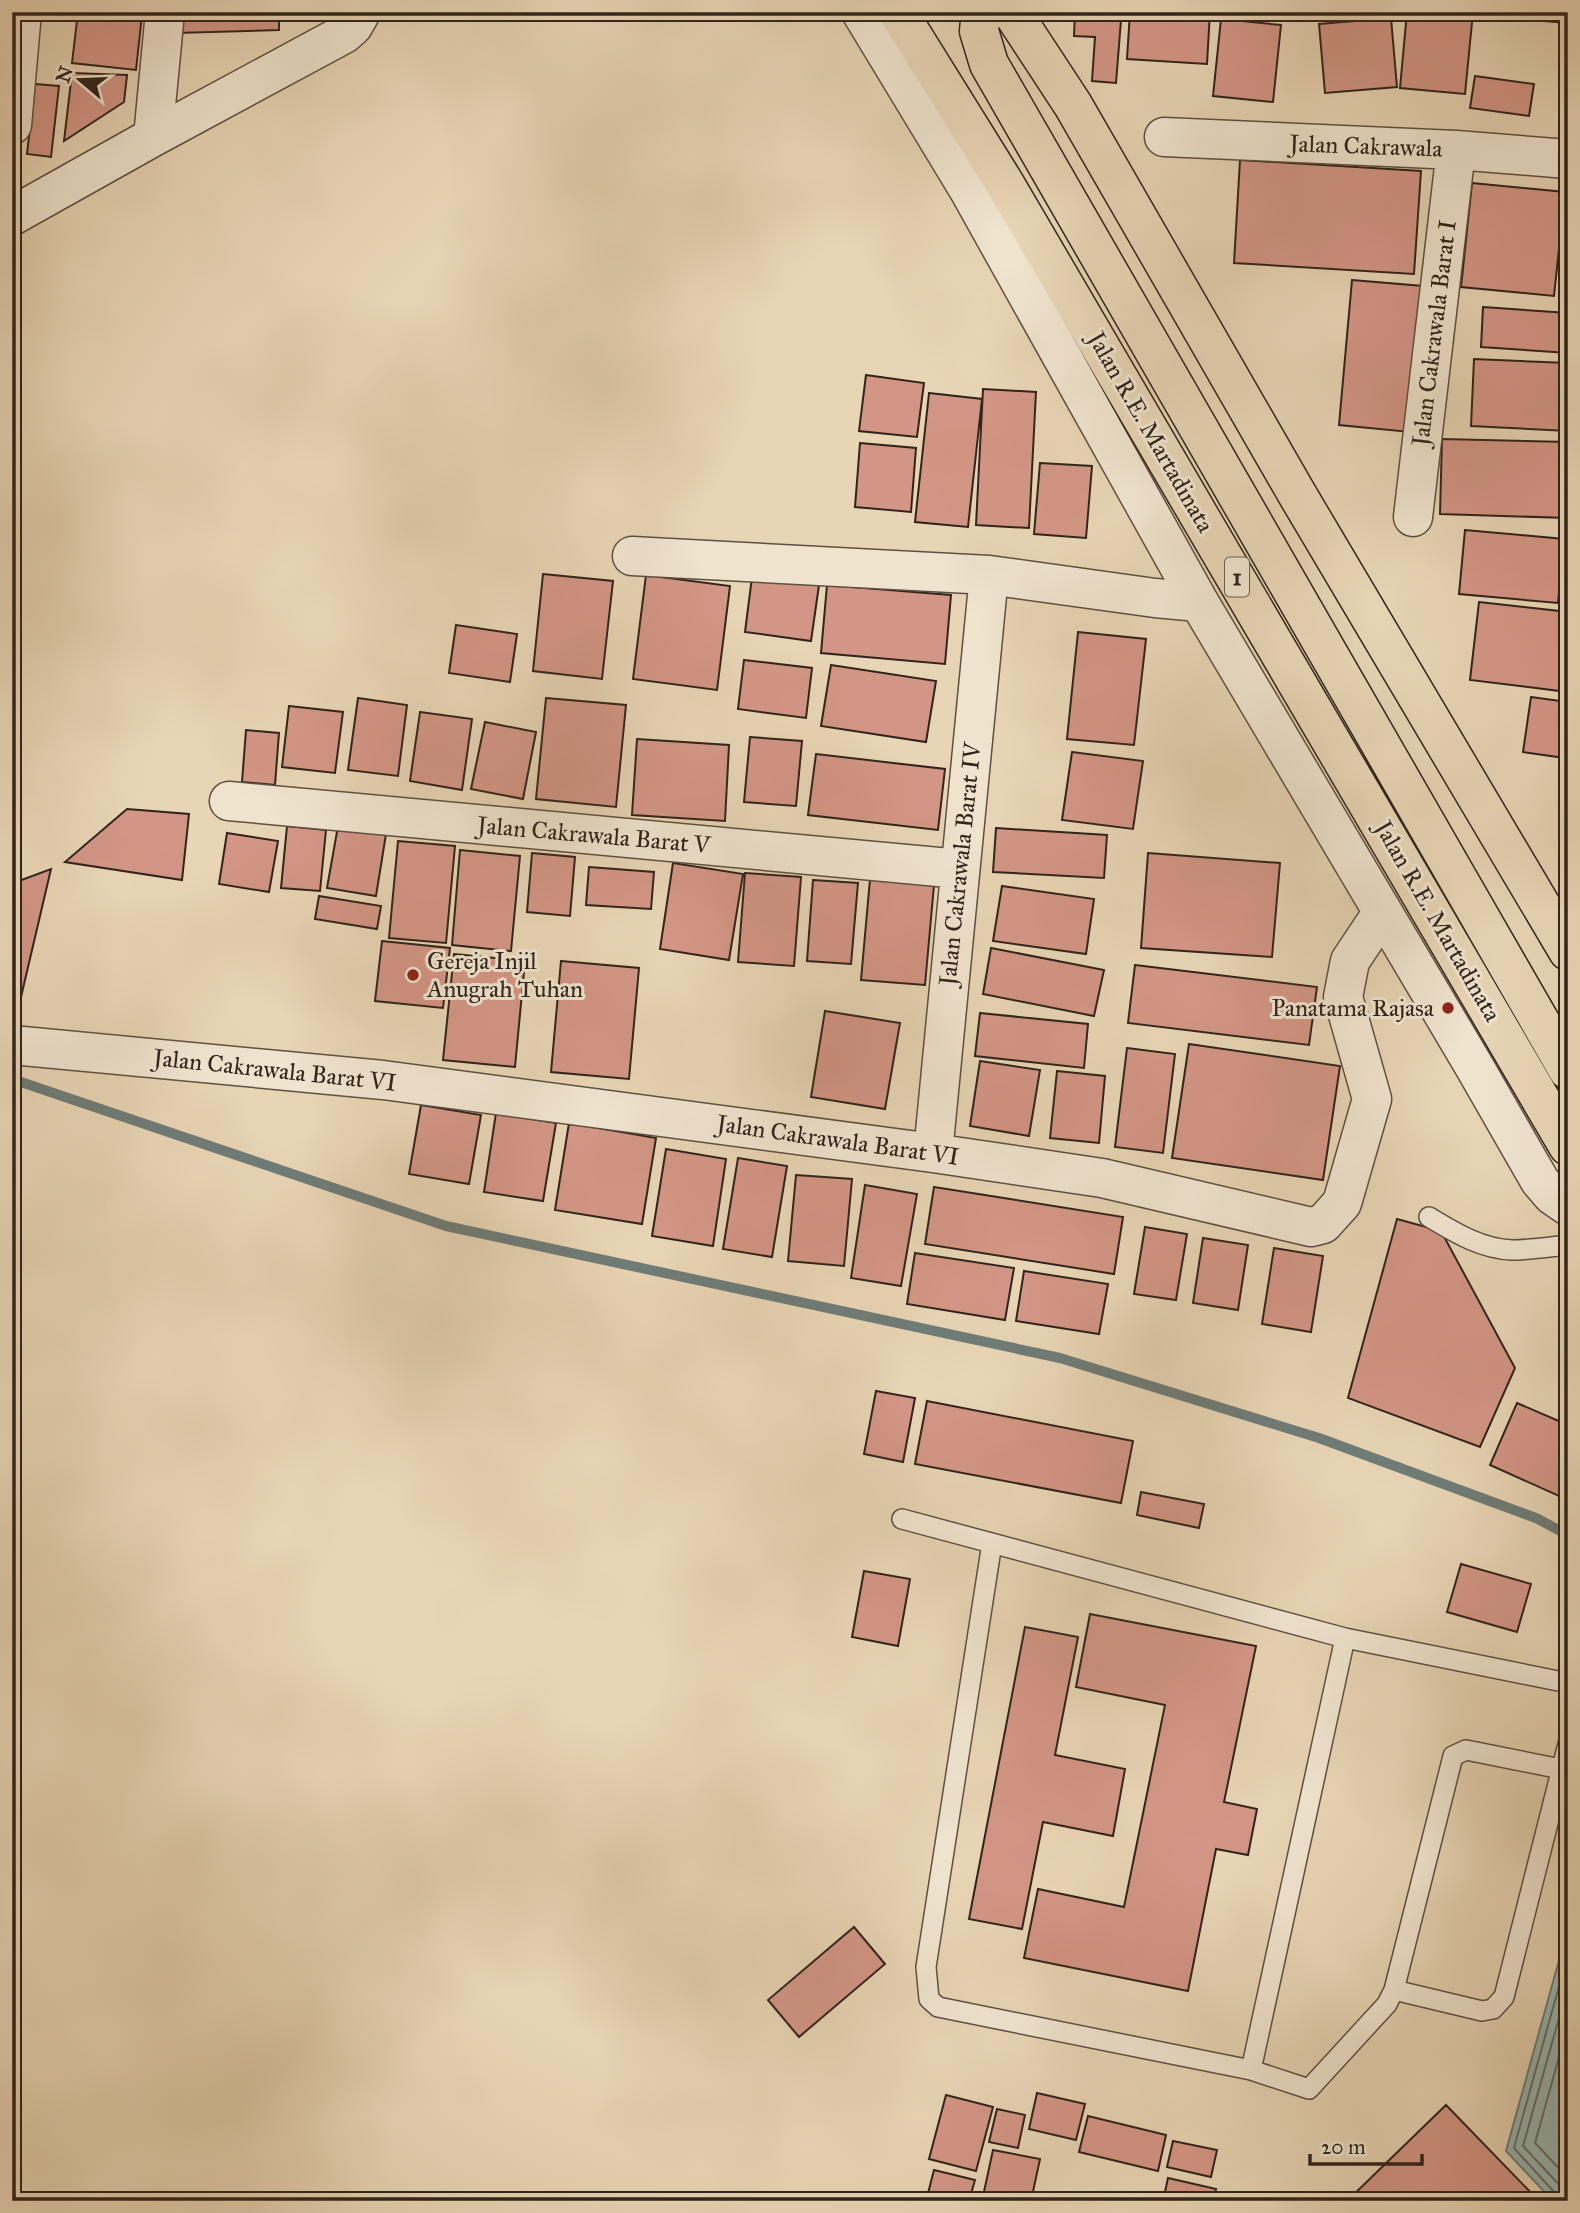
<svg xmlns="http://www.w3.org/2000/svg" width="1580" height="2213" font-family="'IM FELL Great Primer',serif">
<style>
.water{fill:#98b7b4;stroke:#6f7c77;stroke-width:2}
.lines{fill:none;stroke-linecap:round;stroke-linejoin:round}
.shore{stroke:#646e68;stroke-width:2}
.stream{stroke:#6f7c77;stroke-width:10}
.building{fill:#d39686;stroke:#31241b;stroke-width:2}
.lane-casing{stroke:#5f5042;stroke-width:22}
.street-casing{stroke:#5f5042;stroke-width:41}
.highway-casing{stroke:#31241b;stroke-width:41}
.lane{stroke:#f0e4cf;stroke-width:19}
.street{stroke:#f0e4cf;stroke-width:38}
.highway{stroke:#e8d5b5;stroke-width:38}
.poi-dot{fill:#8f2418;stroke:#f0e4cf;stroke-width:2.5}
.labels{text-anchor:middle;stroke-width:6;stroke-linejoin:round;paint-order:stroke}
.shield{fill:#f0e4cf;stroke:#6a5e51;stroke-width:2}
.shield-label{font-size:23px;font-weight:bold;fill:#31241b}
.street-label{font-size:24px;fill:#31241b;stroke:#f0e4cf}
.poi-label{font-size:24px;fill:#31241b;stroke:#f0e4cf;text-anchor:start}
</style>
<rect width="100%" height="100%" fill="#e8d5b5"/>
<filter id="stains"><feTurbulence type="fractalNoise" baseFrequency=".00286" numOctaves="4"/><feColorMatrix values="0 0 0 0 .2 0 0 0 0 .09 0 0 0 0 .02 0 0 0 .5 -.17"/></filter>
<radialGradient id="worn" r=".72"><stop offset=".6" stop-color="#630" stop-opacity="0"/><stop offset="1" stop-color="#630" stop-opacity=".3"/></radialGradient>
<path class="water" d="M 1568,1928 L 1568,2201 L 1553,2201 L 1506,2151 Z"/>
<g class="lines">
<path class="shore" d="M 1568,2025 L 1535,2143 L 1568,2178
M 1557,2201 L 1555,2193 L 1514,2148 L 1568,1954
M 1566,2201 L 1563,2189 L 1523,2146 L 1568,1986"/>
<path class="stream" d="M 12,1079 L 446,1226 L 1060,1358 L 1319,1438 L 1536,1518 L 1568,1535"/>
</g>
<path class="building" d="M 78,12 L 142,15 L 136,70 L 72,63 Z
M 176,12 L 279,12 L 279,30 L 176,33 Z
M 1075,12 L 1119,12 L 1119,20 L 1121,20 L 1116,83 L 1092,81 L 1095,37 L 1074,36 Z
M 1130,12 L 1210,12 L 1207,64 L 1127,59 Z
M 1407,12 L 1473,12 L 1465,94 L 1400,88 Z
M 1545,12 L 1568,12 L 1568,23 L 1544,21 Z
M 1391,18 L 1397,87 L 1325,93 L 1319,24 Z
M 1221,19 L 1281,25 L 1273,102 L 1213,96 Z
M 72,73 L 127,75 L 124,102 L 64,141 Z
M 1475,76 L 1534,84 L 1529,116 L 1470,108 Z
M 35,84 L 59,86 L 51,157 L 27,154 Z
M 1240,160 L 1421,171 L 1414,274 L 1234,263 Z
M 1472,183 L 1565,192 L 1554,296 L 1461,287 Z
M 1352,280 L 1423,286 L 1410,432 L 1339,425 Z
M 1483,307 L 1568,313 L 1568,353 L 1481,347 Z
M 1474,359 L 1568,363 L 1568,431 L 1471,426 Z
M 866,375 L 924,383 L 917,437 L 859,431 Z
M 983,389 L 1036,392 L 1029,528 L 976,525 Z
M 929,393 L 982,399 L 968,527 L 915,522 Z
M 1442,439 L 1568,442 L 1568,518 L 1440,514 Z
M 860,443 L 916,448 L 911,512 L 855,507 Z
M 1040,463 L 1092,466 L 1086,538 L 1034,534 Z
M 1465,530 L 1564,539 L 1558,603 L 1459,594 Z
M 543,574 L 613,581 L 602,679 L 533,671 Z
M 646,575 L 730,586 L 717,690 L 633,679 Z
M 752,577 L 819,585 L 811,641 L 745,632 Z
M 827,585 L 951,595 L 945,664 L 821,653 Z
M 1479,602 L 1568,612 L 1568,692 L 1470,680 Z
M 456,625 L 517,634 L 510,682 L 449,673 Z
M 1078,632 L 1146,639 L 1134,745 L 1067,739 Z
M 744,660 L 812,668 L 806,718 L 738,709 Z
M 831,665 L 936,681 L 926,742 L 821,726 Z
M 1531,697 L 1568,702 L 1565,758 L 1523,752 Z
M 358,698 L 407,705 L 398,776 L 348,770 Z
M 546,698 L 626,705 L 616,807 L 536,799 Z
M 289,706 L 343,712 L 335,773 L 282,767 Z
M 420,712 L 472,719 L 462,790 L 410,781 Z
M 485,722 L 536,732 L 523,799 L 471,789 Z
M 246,730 L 279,733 L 275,785 L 242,782 Z
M 750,737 L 802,741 L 796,806 L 744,802 Z
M 637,739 L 729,745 L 725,821 L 632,815 Z
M 1072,752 L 1143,761 L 1133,829 L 1062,820 Z
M 816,754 L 945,769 L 938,830 L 808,815 Z
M 127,809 L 189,814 L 182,880 L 65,862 Z
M 287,826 L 326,830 L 320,891 L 281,888 Z
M 338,826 L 386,834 L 376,896 L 327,888 Z
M 996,828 L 1107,835 L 1104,878 L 993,872 Z
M 227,833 L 278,841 L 269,892 L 219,884 Z
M 398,841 L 455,846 L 446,943 L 389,938 Z
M 460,850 L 520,856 L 511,951 L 452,945 Z
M 532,853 L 575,857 L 570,916 L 527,912 Z
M 1148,853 L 1280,863 L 1272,957 L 1141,948 Z
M 673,863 L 743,874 L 729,960 L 660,949 Z
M 589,867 L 654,872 L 651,909 L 586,905 Z
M 51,869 L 21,997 L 12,995 L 12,895 L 16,882 Z
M 745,873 L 801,877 L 794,966 L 738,962 Z
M 870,879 L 934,885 L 925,985 L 861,980 Z
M 813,880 L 858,883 L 851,964 L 807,961 Z
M 1002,886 L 1094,899 L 1086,954 L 993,941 Z
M 319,896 L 381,906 L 377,929 L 315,919 Z
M 382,941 L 450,948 L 443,1008 L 375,1001 Z
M 991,948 L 1104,970 L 1094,1016 L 983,994 Z
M 454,954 L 525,961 L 515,1067 L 443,1060 Z
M 561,961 L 639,968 L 629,1079 L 551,1072 Z
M 1135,965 L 1317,987 L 1309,1045 L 1128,1023 Z
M 825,1011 L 900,1023 L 885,1109 L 811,1097 Z
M 980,1013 L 1088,1024 L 1084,1068 L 975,1056 Z
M 1189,1044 L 1340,1066 L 1323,1180 L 1172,1158 Z
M 1127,1048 L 1175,1054 L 1163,1153 L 1115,1147 Z
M 980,1061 L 1040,1070 L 1029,1136 L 970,1126 Z
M 1057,1071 L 1105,1076 L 1099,1143 L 1050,1138 Z
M 421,1105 L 481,1115 L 469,1184 L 409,1174 Z
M 496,1113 L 556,1123 L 543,1201 L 484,1192 Z
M 569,1123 L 656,1138 L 642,1224 L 555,1210 Z
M 666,1149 L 726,1159 L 713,1246 L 652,1236 Z
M 738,1158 L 787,1166 L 772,1257 L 723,1249 Z
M 796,1175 L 852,1179 L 844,1266 L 788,1261 Z
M 865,1185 L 917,1194 L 901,1286 L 851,1278 Z
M 934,1187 L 1123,1217 L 1114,1274 L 925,1244 Z
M 1397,1219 L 1441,1231 L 1515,1368 L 1480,1447 L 1348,1398 Z
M 1145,1227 L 1187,1234 L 1176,1300 L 1134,1294 Z
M 1203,1238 L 1248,1245 L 1238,1310 L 1193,1303 Z
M 1274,1248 L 1323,1256 L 1311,1332 L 1262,1324 Z
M 915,1253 L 1014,1268 L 1005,1320 L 907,1304 Z
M 1024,1271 L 1108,1284 L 1099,1334 L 1016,1321 Z
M 876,1391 L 915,1398 L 903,1462 L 864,1454 Z
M 927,1401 L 1133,1441 L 1121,1503 L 915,1464 Z
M 1517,1403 L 1568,1425 L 1568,1500 L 1490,1465 Z
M 1141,1492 L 1204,1504 L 1199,1528 L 1137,1515 Z
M 1461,1564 L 1531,1584 L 1517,1632 L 1447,1612 Z
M 864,1571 L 910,1579 L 898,1646 L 852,1637 Z
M 1090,1614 L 1256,1646 L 1224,1802 L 1257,1809 L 1248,1855 L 1216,1849 L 1188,1991 L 1024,1958 L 1038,1889 L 1124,1907 L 1165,1705 L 1076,1687 Z
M 1025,1627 L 1078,1637 L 1055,1755 L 1125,1769 L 1113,1836 L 1043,1822 L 1022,1929 L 969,1919 Z
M 854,1927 L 885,1964 L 799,2037 L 768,2000 Z
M 1037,2093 L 1085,2104 L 1076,2140 L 1029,2129 Z
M 946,2095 L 993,2107 L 976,2171 L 929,2159 Z
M 1446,2105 L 1539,2201 L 1347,2201 Z
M 997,2109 L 1025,2115 L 1018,2148 L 989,2142 Z
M 1088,2116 L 1166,2135 L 1158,2171 L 1079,2152 Z
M 1173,2141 L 1217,2150 L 1211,2177 L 1167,2167 Z
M 993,2150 L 1040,2159 L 1031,2201 L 982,2201 Z
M 934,2170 L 975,2180 L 969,2201 L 926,2201 Z
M 1168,2178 L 1216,2189 L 1213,2201 L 1163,2201 Z"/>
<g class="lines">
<g class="lane-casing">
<path id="lane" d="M 1429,1217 C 1454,1232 1481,1249 1512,1250 C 1530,1250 1549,1247 1568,1245
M 902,1519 L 1345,1638 L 1568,1683
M 992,1543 L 926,1967 L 929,1999 L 938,2007 L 1251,2070 L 1309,2089 L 1387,2004 L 1394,1990 L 1482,2011 L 1493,2009 L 1504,1997 L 1568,1744
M 1394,1990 L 1453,1756 L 1466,1750 L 1561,1769
M 1251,2070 L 1345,1638"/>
</g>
<g class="street-casing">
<path id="street" d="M 861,12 L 970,192 L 1199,602 L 1474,1066 L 1540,1181 L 1552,1195 L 1568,1206
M 12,125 L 22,12
M 153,137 L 165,12
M 1164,137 L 1456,150 L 1568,159
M 12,216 L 153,137 L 344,34 L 353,26 L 361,12
M 1413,517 L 1456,150
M 632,556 L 989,575 L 1155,598 L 1199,602
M 229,801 L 960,869
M 12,1045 L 383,1080 L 933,1153 L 1102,1178 L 1311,1227 L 1323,1224 L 1342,1203 L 1372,1099 L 1343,997 L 1350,961 L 1382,913
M 933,1153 L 989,575"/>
</g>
<g class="highway-casing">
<path id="highway" d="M 898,12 L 1005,184 L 1568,1146
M 981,12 L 979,31 L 989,64 L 1568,1070
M 1012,12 L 1073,105 L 1297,494 L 1568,951"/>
</g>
<use href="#lane" class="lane"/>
<use href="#street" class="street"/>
<use href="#highway" class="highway"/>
</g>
<g class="poi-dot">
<circle cx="413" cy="975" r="7"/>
<circle cx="1448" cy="1008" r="7"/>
</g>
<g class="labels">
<rect class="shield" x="1225" y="557.5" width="24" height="39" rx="5"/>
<g class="shield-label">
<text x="1237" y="585">1</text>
</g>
<g class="street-label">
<text transform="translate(1366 146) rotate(2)" y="8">Jalan Cakrawala</text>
<text transform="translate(1434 333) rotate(-83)" y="8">Jalan Cakrawala Barat I</text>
<text transform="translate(1151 432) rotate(60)" y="8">Jalan R.E. Martadinata</text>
<text transform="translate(594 835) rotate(5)" y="8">Jalan Cakrawala Barat V</text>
<text transform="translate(960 864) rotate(-84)" y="8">Jalan Cakrawala Barat IV</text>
<text transform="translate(1438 921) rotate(60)" y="8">Jalan R.E. Martadinata</text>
<text transform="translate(275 1070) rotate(6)" y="8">Jalan Cakrawala Barat VI</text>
<text transform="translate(838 1140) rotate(8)" y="8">Jalan Cakrawala Barat VI</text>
</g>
<g class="poi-label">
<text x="427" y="969">Gereja Injil<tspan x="427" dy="28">Anugrah Tuhan</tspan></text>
<text x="1434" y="1016" text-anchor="end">Panatama Rajasa</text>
</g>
</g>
<rect width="1580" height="2213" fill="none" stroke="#e8d5b5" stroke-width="42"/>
<rect x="14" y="14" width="1552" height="2185" fill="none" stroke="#31241b" stroke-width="3.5"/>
<rect x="21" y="21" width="1538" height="2171" fill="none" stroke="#31241b" stroke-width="2"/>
<g transform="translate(80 80) rotate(289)" stroke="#f0e4cf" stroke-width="5" paint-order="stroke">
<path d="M0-5L12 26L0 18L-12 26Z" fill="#31241b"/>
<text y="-10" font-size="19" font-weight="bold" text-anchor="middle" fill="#31241b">N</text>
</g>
<path d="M1310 2154v10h112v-10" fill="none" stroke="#31241b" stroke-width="3.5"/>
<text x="1321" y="2154" font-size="21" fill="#31241b" stroke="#f0e4cf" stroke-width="5" paint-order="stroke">20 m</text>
<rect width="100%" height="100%" filter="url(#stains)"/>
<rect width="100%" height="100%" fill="url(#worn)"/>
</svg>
